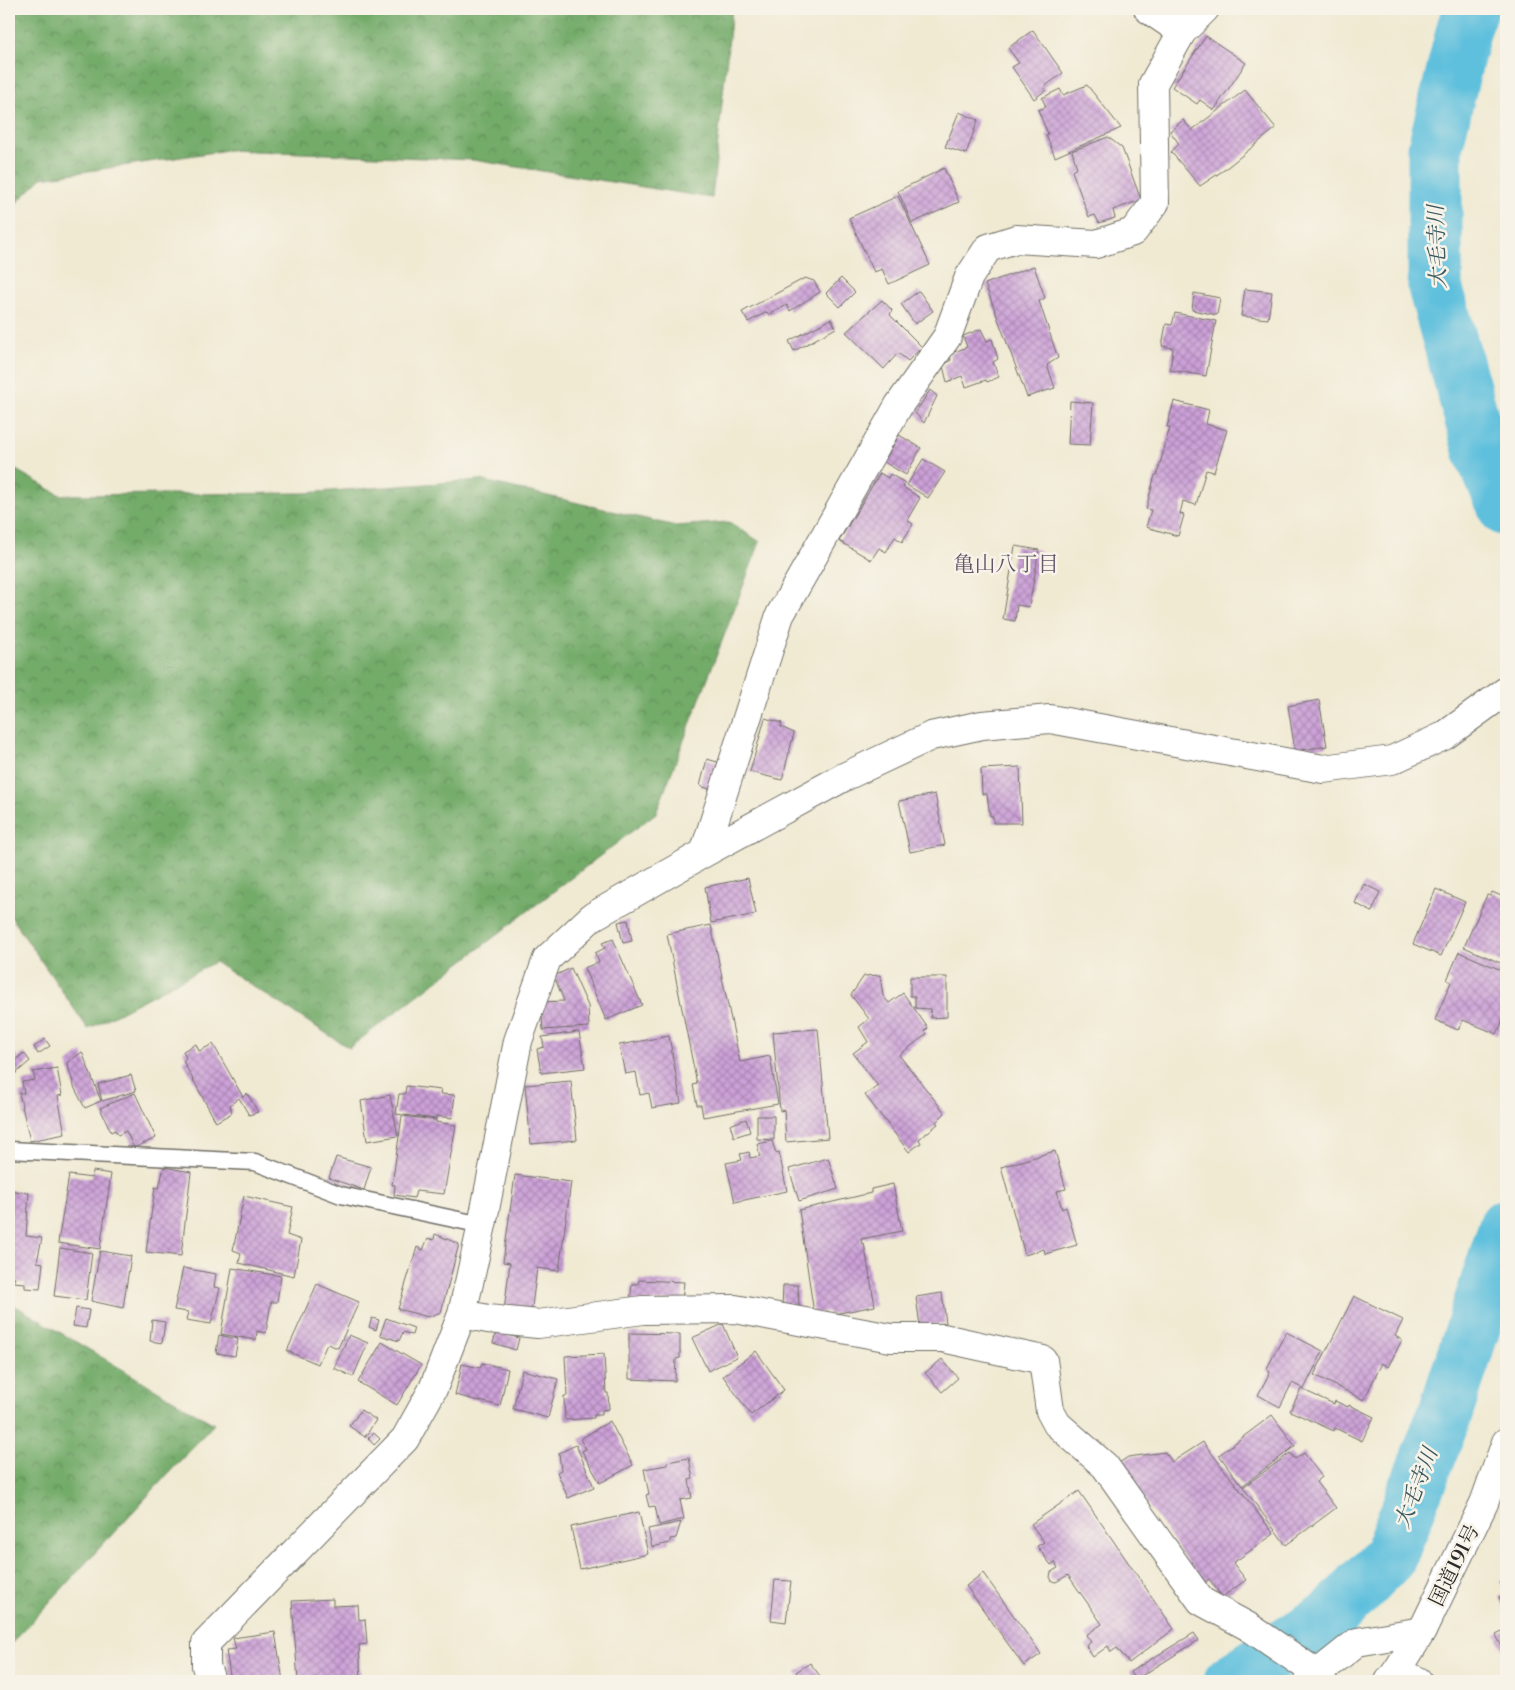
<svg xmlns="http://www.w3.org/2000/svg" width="1515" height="1690" font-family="'Libre Bodoni','Noto Serif JP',serif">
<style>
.forest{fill:url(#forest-crowns);stroke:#4f6b4a}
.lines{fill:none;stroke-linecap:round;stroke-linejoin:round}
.river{stroke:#5fc0dd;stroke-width:55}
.building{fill:url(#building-cross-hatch)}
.lane-casing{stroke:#706e66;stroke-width:19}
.street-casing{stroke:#706e66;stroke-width:30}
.highway-casing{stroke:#706e66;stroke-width:30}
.lane{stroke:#fff;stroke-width:16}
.street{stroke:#fff;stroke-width:28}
.highway{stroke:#fff;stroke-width:28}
.labels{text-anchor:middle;stroke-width:5;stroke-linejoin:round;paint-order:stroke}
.street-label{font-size:20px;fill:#2b2b2b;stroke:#f7f3e8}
.water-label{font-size:21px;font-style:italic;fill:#3b5860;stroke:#f7f3e8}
.neighbourhood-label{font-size:21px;fill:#635468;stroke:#f7f3e8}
</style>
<defs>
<pattern id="forest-crowns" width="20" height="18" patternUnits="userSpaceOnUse" patternTransform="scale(1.25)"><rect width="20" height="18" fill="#73ab69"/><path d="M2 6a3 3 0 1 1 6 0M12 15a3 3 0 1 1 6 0" fill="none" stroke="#5f8b57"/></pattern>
<pattern id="building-cross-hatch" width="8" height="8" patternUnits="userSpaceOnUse" patternTransform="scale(1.25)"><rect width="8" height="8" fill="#cca1d8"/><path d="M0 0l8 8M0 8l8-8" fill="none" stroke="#a683af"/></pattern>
</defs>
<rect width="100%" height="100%" fill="#f7f3e8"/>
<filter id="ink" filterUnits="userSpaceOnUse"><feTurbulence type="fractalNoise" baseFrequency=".02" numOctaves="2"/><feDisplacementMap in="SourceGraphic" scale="10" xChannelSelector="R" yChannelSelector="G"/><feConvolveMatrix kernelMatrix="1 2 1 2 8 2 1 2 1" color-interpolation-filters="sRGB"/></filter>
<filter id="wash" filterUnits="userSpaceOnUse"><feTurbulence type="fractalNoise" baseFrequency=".0096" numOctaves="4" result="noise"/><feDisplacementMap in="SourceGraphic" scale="20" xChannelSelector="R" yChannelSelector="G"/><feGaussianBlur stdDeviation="1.12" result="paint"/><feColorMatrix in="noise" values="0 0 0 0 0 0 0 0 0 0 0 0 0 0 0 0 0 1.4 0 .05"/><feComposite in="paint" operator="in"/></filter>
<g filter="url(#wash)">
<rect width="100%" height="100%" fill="#f0ead3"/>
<path class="forest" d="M 9,9 L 732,9 L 712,198 L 473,160 L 228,150 L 42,178 L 9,210 Z
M 9,466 L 60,495 L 304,493 L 480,480 L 676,526 L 729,522 L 760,542 L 656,813 L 349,1048 L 215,962 L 88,1029 L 9,914 Z
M 9,1302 L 214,1424 L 9,1646 Z"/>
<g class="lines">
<path class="river" d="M 1471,9 L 1464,28 L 1435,148 L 1435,287 L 1481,452 L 1506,509
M 1231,1681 L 1332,1616 L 1390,1556 L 1446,1411 L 1506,1226"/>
</g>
<g id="blocks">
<path class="building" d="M 1033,30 L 1063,73 L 1044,87 L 1046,90 L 1034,99 L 1012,67 L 1019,63 L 1008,48 Z
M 1206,36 L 1246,63 L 1214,110 L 1200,100 L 1197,104 L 1172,87 Z
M 1087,85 L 1121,128 L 1055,157 L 1046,135 L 1048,134 L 1038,110 L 1046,107 L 1042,98 L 1060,89 L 1063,95 Z
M 1245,90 L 1276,128 L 1224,170 L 1200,186 L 1171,152 L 1179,144 L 1170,131 L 1183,120 L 1192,130 Z
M 959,112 L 978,120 L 966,154 L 945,147 Z
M 1108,137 L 1122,148 L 1141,200 L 1113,210 L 1115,218 L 1099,223 L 1095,215 L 1089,217 L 1072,171 L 1077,168 L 1072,151 Z
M 944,168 L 959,202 L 912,223 L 898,191 Z
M 898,196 L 930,265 L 889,284 L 882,269 L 874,272 L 849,218 Z
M 1034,266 L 1045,298 L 1039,301 L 1058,358 L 1047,365 L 1055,388 L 1027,397 L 985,284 Z
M 805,278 L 814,281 L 820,292 L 790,311 L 787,305 L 769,315 L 767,312 L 748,322 L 742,312 Z
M 841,278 L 855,292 L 840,307 L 826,293 Z
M 1245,289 L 1272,292 L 1268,319 L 1241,316 Z
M 919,291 L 933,311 L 915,324 L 901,304 Z
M 1194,293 L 1220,298 L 1217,315 L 1192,310 Z
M 882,300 L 892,310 L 890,315 L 922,347 L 908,361 L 898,353 L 884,369 L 846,332 Z
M 1175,313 L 1216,321 L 1206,376 L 1170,370 L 1173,348 L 1162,346 L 1166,324 L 1172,325 Z
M 831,319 L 836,328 L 794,351 L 789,341 Z
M 981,329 L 987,341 L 992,339 L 998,359 L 993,362 L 999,377 L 987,382 L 986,380 L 966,387 L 962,376 L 947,382 L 943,366 L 951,360 L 949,354 L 967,347 L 963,336 Z
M 930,390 L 937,396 L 924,423 L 915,413 Z
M 1070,401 L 1093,403 L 1090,445 L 1068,444 Z
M 1174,401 L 1209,410 L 1206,424 L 1227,430 L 1214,472 L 1206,470 L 1196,505 L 1183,501 L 1180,514 L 1184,515 L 1178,536 L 1146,527 L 1151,510 L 1146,509 L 1155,475 L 1157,475 L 1170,427 L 1167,427 Z
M 899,435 L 921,448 L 906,475 L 884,462 Z
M 923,459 L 945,472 L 928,498 L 907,485 Z
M 880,473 L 888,478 L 890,474 L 905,483 L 903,487 L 920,498 L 907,520 L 913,524 L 902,542 L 895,537 L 886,552 L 879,548 L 871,560 L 839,541 Z
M 1015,546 L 1039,550 L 1029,607 L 1017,605 L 1015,621 L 1003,619 Z
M 1319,700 L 1327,746 L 1295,751 L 1288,706 Z
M 765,718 L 782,723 L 781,727 L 794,733 L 782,780 L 750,772 Z
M 707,759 L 721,763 L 713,790 L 700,786 Z
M 1020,767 L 1022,823 L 993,823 L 993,816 L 990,816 L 987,794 L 982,794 L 981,769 Z
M 935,794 L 945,845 L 910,852 L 899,801 Z
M 748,878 L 756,914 L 711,923 L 705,887 Z
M 1364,884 L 1380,892 L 1372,912 L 1355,903 Z
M 1436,889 L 1465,902 L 1441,956 L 1413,944 Z
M 1492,892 L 1506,898 L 1506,960 L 1505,960 L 1503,964 L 1464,947 L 1487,895 L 1491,896 Z
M 628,920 L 632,941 L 623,943 L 618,922 Z
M 711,925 L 740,1062 L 770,1056 L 778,1104 L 703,1117 L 701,1105 L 697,1105 L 693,1085 L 697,1084 L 667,934 Z
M 613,939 L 642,1005 L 606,1020 L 584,968 L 599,962 L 595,953 L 605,948 L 602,943 Z
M 1459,952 L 1506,972 L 1506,1013 L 1497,1034 L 1463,1020 L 1458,1030 L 1435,1020 L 1451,982 L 1447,980 Z
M 571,968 L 588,1006 L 589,1027 L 543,1030 L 541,1002 L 564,1001 L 554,976 Z
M 880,975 L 883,996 L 889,1003 L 903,993 L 928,1028 L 925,1031 L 927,1034 L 899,1055 L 945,1113 L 936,1122 L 938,1124 L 919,1139 L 921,1143 L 909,1152 L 865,1095 L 878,1086 L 853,1053 L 868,1042 L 859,1027 L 869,1019 L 851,995 L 864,976 Z
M 910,977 L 947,977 L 947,1017 L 931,1018 L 930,1009 L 915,1008 L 915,996 L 910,996 Z
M 818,1029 L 828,1138 L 786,1142 L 784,1110 L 780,1111 L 773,1032 Z
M 579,1032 L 585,1068 L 541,1073 L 537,1049 L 544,1047 L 542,1037 Z
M 669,1036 L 681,1103 L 652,1108 L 649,1093 L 640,1095 L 636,1072 L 625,1074 L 619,1045 Z
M 45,1039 L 50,1046 L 38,1054 L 34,1047 Z
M 196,1044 L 199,1051 L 213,1044 L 243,1097 L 247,1093 L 258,1112 L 249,1115 L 239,1098 L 230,1105 L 232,1113 L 216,1122 L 183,1061 L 186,1058 L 183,1051 Z
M 9,1045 L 16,1055 L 9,1060 Z
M 82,1052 L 101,1101 L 85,1108 L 75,1089 L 67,1063 Z
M 24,1053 L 30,1061 L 15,1074 L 9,1065 Z
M 57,1068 L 62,1095 L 58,1096 L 65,1134 L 30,1141 L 19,1093 L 24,1093 L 22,1082 L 35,1080 L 33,1072 Z
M 131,1075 L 136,1091 L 102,1101 L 98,1084 Z
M 571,1081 L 577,1140 L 531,1144 L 525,1085 Z
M 406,1086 L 441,1090 L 440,1094 L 455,1095 L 452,1118 L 436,1116 L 436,1119 L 396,1114 L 399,1094 L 405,1094 Z
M 135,1093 L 156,1138 L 134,1148 L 126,1131 L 118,1135 L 115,1130 L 111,1132 L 100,1108 Z
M 390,1095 L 398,1136 L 367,1141 L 361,1101 Z
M 402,1116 L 436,1120 L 436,1122 L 456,1125 L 444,1194 L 416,1191 L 414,1198 L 394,1195 L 395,1185 L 392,1185 Z
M 757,1116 L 774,1116 L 774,1140 L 757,1139 Z
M 746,1119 L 750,1132 L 734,1137 L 730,1125 Z
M 772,1141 L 776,1153 L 779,1152 L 787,1191 L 735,1202 L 726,1163 L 742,1160 L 740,1154 L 749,1152 L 750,1158 L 760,1156 L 757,1144 Z
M 1055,1151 L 1066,1189 L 1057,1191 L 1062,1209 L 1066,1207 L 1077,1245 L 1045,1254 L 1044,1249 L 1025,1255 L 1001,1167 Z
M 336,1157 L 371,1167 L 364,1190 L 329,1178 Z
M 828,1158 L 838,1189 L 799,1201 L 789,1169 Z
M 164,1167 L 191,1172 L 181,1256 L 146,1252 L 155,1187 L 159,1188 Z
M 93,1171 L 111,1174 L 100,1249 L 58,1243 L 69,1175 L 92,1178 Z
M 515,1175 L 571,1182 L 559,1271 L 537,1268 L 531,1314 L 504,1311 L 510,1263 L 503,1262 Z
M 893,1184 L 902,1231 L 861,1239 L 862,1244 L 864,1243 L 875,1306 L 829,1315 L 828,1311 L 814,1314 L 799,1210 L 871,1193 L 871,1189 Z
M 9,1190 L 29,1193 L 26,1236 L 42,1238 L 37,1262 L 43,1263 L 40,1289 L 25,1288 L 25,1283 L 13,1282 L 15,1278 L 9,1277 Z
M 244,1196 L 293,1207 L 287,1235 L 301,1240 L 294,1276 L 239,1263 L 241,1253 L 233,1250 Z
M 435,1234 L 459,1244 L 441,1312 L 428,1317 L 398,1309 L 417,1247 L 423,1250 L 428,1238 L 434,1240 Z
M 60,1248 L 92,1253 L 86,1300 L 54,1296 Z
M 100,1251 L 131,1256 L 123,1308 L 91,1301 Z
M 183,1268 L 216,1274 L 214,1287 L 220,1288 L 211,1324 L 186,1320 L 188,1312 L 174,1310 Z
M 232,1268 L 281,1276 L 277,1302 L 271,1302 L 266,1333 L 257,1331 L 256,1340 L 221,1334 Z
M 639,1280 L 684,1282 L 682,1301 L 630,1302 L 632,1284 L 638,1284 Z
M 317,1284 L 359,1302 L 338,1348 L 327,1344 L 318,1364 L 287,1351 Z
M 783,1285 L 798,1285 L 799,1309 L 782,1308 Z
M 942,1293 L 946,1323 L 920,1326 L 916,1297 Z
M 1354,1296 L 1403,1320 L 1395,1336 L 1402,1340 L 1388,1367 L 1382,1363 L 1364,1400 L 1314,1375 Z
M 76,1308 L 89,1310 L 86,1328 L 73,1326 Z
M 372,1318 L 379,1320 L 376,1330 L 369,1327 Z
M 386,1318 L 414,1328 L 412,1335 L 403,1332 L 399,1341 L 380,1335 Z
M 152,1320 L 165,1322 L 162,1343 L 150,1341 Z
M 723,1324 L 737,1357 L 708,1371 L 692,1338 Z
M 496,1332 L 519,1338 L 516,1350 L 493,1343 Z
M 1286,1332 L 1323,1351 L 1304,1389 L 1292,1383 L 1280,1407 L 1258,1395 L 1270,1372 L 1266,1370 Z
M 629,1333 L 680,1334 L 680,1358 L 676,1359 L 675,1381 L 629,1379 Z
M 219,1335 L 238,1339 L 235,1356 L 216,1353 Z
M 349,1335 L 368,1343 L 353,1377 L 334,1368 Z
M 382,1342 L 421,1365 L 397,1405 L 358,1382 Z
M 756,1351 L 784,1390 L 751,1415 L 723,1376 Z
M 604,1354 L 606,1393 L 608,1393 L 609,1409 L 602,1410 L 602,1415 L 594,1415 L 594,1418 L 565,1420 L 564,1396 L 567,1396 L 565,1356 Z
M 942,1359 L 958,1378 L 942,1392 L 925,1373 Z
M 482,1363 L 508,1369 L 500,1406 L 455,1395 L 462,1364 L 480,1368 Z
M 522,1370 L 558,1379 L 548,1418 L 513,1409 Z
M 1301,1389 L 1334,1404 L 1335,1401 L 1348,1407 L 1349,1405 L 1374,1417 L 1362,1441 L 1335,1428 L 1334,1431 L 1290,1411 Z
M 361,1410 L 376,1420 L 365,1437 L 349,1426 Z
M 1272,1415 L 1295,1446 L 1242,1486 L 1219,1455 Z
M 610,1421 L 633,1465 L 600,1483 L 582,1451 L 586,1449 L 580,1439 Z
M 374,1433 L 380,1439 L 374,1445 L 368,1438 Z
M 1203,1442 L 1274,1534 L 1233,1563 L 1246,1580 L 1222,1597 L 1209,1579 L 1203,1584 L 1119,1463 L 1128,1457 L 1165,1452 L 1172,1462 Z
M 576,1445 L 594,1487 L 568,1498 L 557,1472 L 561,1470 L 559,1453 Z
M 1290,1453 L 1295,1459 L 1304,1453 L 1322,1477 L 1316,1482 L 1336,1508 L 1286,1545 L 1243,1487 Z
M 689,1458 L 693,1479 L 689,1480 L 692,1498 L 680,1500 L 684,1519 L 659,1525 L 655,1506 L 649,1507 L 646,1495 L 649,1494 L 644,1469 L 667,1465 L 667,1462 Z
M 1079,1491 L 1174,1629 L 1129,1663 L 1117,1648 L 1111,1652 L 1108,1646 L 1093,1657 L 1086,1646 L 1091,1642 L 1086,1635 L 1102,1624 L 1068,1575 L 1056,1582 L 1052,1581 L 1050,1577 L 1051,1572 L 1058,1568 L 1055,1562 L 1051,1565 L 1037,1546 L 1044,1542 L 1031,1524 Z
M 639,1512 L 648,1554 L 580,1569 L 571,1527 Z
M 681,1522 L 676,1538 L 670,1539 L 670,1543 L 652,1547 L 648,1529 Z
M 983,1573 L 1041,1654 L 1024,1666 L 966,1586 Z
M 1506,1578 L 1506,1611 L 1499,1597 L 1506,1593 L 1500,1581 Z
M 775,1580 L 791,1581 L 786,1622 L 771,1620 Z
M 333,1599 L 333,1606 L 358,1605 L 359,1620 L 365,1619 L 367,1644 L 359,1645 L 361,1681 L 298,1681 L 292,1601 Z
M 1506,1630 L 1506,1655 L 1496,1635 Z
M 275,1632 L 283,1681 L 231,1681 L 226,1650 L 236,1649 L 233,1638 Z
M 1194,1633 L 1199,1640 L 1135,1680 L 1130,1672 Z
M 810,1663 L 824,1681 L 802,1681 L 796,1672 Z"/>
</g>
</g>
<g filter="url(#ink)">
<use href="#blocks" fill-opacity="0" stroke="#706e66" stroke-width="1"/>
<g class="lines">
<g class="lane-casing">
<path id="lane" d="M 9,1150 L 255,1162 L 341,1195 L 482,1225"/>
</g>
<g class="street-casing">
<path id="street" d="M 1148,9 L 1182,32
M 704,853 L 780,615 L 899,405 L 947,337 L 969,277 L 988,248 L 1016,239 L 1096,244 L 1133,232 L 1155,203 L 1153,84 L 1182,32 L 1205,9
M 462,1314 L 488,1319 L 538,1324 L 643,1310 L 735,1309 L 891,1338 L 943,1338 L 1043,1360 L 1050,1411 L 1057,1424 L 1105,1466 L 1201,1601 L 1249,1627 L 1318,1674
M 1397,1671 L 1418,1681
M 211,1681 L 206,1666 L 206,1643 L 405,1439 L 433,1389 L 462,1314 L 482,1225 L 518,1041 L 547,959 L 592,917 L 704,853 L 844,777 L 931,736 L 982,725 L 1050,719 L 1323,769 L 1392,760 L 1444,736 L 1506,691
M 1308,1681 L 1357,1642 L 1422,1631"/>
</g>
<g class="highway-casing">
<path id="highway" d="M 1389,1681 L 1397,1671 L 1422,1631 L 1484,1503 L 1506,1442"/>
</g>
<use href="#lane" class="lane"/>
<use href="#street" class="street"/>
<use href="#highway" class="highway"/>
</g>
</g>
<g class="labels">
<g class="street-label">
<text transform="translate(1454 1565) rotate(-64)" y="7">国道191号</text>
</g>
<g class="water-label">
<text transform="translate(1437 247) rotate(-92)" y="7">大毛寺川</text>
<text transform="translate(1416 1488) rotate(-69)" y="7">大毛寺川</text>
</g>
<g class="neighbourhood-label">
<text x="1006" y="571">亀山八丁目</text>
</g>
</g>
<rect width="1515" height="1690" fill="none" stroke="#f7f3e8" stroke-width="30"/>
</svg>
